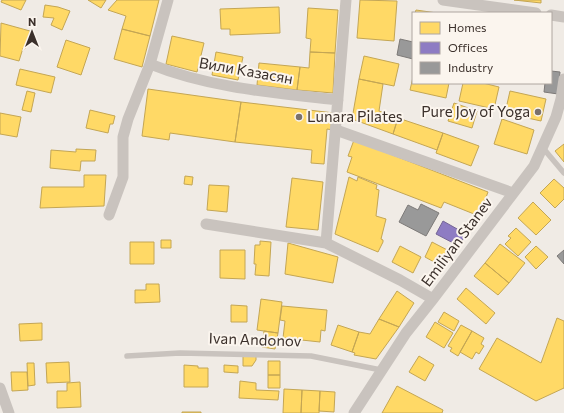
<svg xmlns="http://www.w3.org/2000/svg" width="564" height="413" font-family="Commissioner,sans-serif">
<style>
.homes{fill:#ffd966;stroke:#c4a654}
.offices{fill:#8e7cc3;stroke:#756595}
.industry{fill:#999;stroke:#7d7a78}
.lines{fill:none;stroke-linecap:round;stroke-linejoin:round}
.service{stroke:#c9c3be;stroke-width:5.5}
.minor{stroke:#c9c3be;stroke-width:11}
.poi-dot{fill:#7a716c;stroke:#fbf5ee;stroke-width:1.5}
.labels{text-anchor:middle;stroke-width:4;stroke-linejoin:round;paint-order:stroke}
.street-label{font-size:15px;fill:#3b302b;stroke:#fbf5ee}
.poi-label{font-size:15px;fill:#3b302b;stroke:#fbf5ee;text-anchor:end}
</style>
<rect width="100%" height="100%" fill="#f0ebe5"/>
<path class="homes" d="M 2,0 L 26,0 L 21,10 L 1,2 Z
M 88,0 L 106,0 L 101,8 Z
M 117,0 L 159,0 L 150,36 L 122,29 L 126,16 L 108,10 Z
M 360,0 L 397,1 L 394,41 L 357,38 Z
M 514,0 L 541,0 L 541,3 Z
M 45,5 L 58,7 L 70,11 L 62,30 L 51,25 L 54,18 L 43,17 Z
M 279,7 L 280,33 L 230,35 L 230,29 L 221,29 L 220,9 Z
M 308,8 L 338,10 L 335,53 L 310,52 L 311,39 L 306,38 Z
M 416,10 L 437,13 L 415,13 Z
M 1,23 L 30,31 L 25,49 L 23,48 L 19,61 L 0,56 Z
M 122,29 L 150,36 L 142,67 L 114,59 Z
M 172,36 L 204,43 L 197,72 L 166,64 Z
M 66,40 L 90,48 L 81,75 L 57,67 Z
M 216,52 L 243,57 L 238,80 L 212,75 Z
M 310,52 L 335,53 L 333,93 L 297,90 L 300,67 L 309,68 Z
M 364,56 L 399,64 L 394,86 L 359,79 Z
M 259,63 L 300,67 L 297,90 L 257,85 Z
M 20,69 L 55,77 L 51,93 L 16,85 Z
M 413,77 L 413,83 L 449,83 L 446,98 L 410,90 Z
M 359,79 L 383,84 L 379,111 L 398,118 L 393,134 L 352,119 Z
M 463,83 L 483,83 L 499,87 L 494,109 L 459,101 Z
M 148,89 L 241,102 L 235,142 L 170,133 L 169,140 L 142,136 Z
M 27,91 L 35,93 L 31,112 L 22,110 Z
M 510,91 L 546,99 L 541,121 L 505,113 Z
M 241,102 L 334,113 L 333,130 L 327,129 L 324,164 L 311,163 L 312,150 L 235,142 Z
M 454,103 L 477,111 L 472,128 L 448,121 Z
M 90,110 L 115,116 L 113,124 L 110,124 L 108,133 L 86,128 Z
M 0,113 L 21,117 L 17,137 L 0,134 Z
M 398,118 L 443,133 L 437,150 L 393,134 Z
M 502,119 L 534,130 L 527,154 L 494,144 Z
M 443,133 L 479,146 L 471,166 L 436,153 Z
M 354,140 L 488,192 L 479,216 L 444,202 L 441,208 L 347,172 L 352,157 L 348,156 Z
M 564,144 L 564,162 L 555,151 Z
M 76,149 L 96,150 L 95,161 L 81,161 L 80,171 L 50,168 L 51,150 L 76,152 Z
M 84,175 L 106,175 L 104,206 L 40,208 L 42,187 L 84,187 Z
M 185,176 L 193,177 L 192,185 L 184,184 Z
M 349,177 L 357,181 L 358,177 L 377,185 L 376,189 L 379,190 L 376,216 L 386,219 L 381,239 L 383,240 L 383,242 L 378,252 L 335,234 Z
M 292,178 L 323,182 L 318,230 L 286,227 Z
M 554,179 L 564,188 L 564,199 L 555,208 L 540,193 Z
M 209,185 L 229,186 L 227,212 L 207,210 Z
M 533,202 L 551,220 L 536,235 L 518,218 Z
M 516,228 L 531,242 L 518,256 L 505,244 L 511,238 L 508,236 Z
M 161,240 L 171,240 L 171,248 L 161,248 Z
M 260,241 L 271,242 L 269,276 L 255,275 L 256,264 L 254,264 L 255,245 L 260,245 Z
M 130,242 L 154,242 L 154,264 L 130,264 Z
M 432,242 L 453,253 L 445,268 L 425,257 Z
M 288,243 L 338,257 L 333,283 L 285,274 Z
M 500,244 L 525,263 L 509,283 L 485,263 Z
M 400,246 L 421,257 L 413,273 L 392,262 Z
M 536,246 L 548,257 L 536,269 L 525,257 Z
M 220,250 L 245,250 L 245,279 L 220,278 Z
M 485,263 L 509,283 L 498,295 L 474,276 Z
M 146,284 L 159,284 L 160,302 L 135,303 L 135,290 L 146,290 Z
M 466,288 L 495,313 L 486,324 L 457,299 Z
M 397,291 L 414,303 L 399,327 L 379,319 Z
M 261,299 L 282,302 L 278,333 L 257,330 Z
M 231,305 L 247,306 L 247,322 L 231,322 Z
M 282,306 L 327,310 L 325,331 L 321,330 L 320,342 L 283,338 L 285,321 L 280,320 Z
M 444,312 L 459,321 L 454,331 L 438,322 Z
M 557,318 L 564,321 L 564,388 L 536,401 L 479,369 L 497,338 L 541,363 Z
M 379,319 L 399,327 L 376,359 L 354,355 L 355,353 L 352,352 L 359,332 L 370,334 Z
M 435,322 L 453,333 L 444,348 L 426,337 Z
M 42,323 L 42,340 L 20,341 L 19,324 Z
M 338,325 L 359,332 L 352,352 L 331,345 Z
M 461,325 L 472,331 L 458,356 L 450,351 L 452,348 L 448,346 Z
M 264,331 L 278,333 L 275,349 L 262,347 Z
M 472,331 L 484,338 L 481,344 L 484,346 L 479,354 L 476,352 L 472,359 L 460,352 Z
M 243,355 L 256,356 L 256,360 L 252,366 L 243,366 Z
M 419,356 L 434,365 L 425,381 L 409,372 Z
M 268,361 L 280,361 L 280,375 L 268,375 Z
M 69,362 L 70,382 L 47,383 L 46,363 Z
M 27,363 L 34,363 L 35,385 L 28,386 Z
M 184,365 L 198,366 L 198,368 L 208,368 L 208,387 L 184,387 Z
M 224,365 L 238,366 L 238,373 L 224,372 Z
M 11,372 L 27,372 L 28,390 L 12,391 Z
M 268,375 L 280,375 L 280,388 L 268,388 Z
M 240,381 L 256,383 L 256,390 L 279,391 L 278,400 L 239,398 Z
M 80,382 L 81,407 L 57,408 L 57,391 L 67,391 L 67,383 Z
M 397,386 L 443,410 L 442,413 L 382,413 Z
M 284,389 L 302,390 L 301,413 L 283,413 Z
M 302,390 L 320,391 L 319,413 L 301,413 Z
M 320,391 L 335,392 L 334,412 L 319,411 Z
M 182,412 L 201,412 L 201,413 L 182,413 Z"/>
<path class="offices" d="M 443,221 L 466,234 L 459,246 L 436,234 Z"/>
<path class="industry" d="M 400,39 L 413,42 L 413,59 L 397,55 Z
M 551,71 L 560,72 L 558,94 L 544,92 L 545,83 L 551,83 Z
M 421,204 L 439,213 L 426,236 L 399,222 L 408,205 L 418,210 Z
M 564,250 L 564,264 L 557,256 Z"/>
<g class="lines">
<path class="service" d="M 543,148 L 564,173
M 127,356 L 180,353 L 311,356 L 381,370"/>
<path class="minor" d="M 443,0 L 536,13
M 551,15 L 564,17
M 150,64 C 209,88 275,93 338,100
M 336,130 L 513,193
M 109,215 L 123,177 L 123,137 L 128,119 L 150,64 L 168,0
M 206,224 L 326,243 L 400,280 L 433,299
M 326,243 L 346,0
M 0,388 L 9,413
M 354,413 L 406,333 L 433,299 L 534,166 L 556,117 L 561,99 L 564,79"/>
</g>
<g class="poi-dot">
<circle cx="538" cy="112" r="4"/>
<circle cx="299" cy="117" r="4"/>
</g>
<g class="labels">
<g class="street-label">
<text transform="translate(246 71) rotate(10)" y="5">Вили Казасян</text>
<text transform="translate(457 242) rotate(-53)" y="5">Emiliyan Stanev</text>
<text transform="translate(255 340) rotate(2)" y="5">Ivan Andonov</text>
</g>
<g class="poi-label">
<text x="530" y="117">Pure Joy of Yoga</text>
<text x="307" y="122" text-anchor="start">Lunara Pilates</text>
</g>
</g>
<rect x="412" y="12" width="140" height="72" fill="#fbf5ee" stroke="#aea6a0"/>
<rect x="420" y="22" width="20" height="12" fill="#ffd966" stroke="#aea6a0"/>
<text x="448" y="32" font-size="12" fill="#3b302b">Homes</text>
<rect x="420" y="42" width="20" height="12" fill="#8e7cc3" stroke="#aea6a0"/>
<text x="448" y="52" font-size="12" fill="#3b302b">Offices</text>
<rect x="420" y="62" width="20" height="12" fill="#999999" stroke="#aea6a0"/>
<text x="448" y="72" font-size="12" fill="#3b302b">Industry</text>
<g transform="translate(32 32)" stroke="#fbf5ee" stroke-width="3" paint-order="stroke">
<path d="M0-3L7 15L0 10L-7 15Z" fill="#3b302b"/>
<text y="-6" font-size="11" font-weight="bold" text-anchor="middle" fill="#3b302b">N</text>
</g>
</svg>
